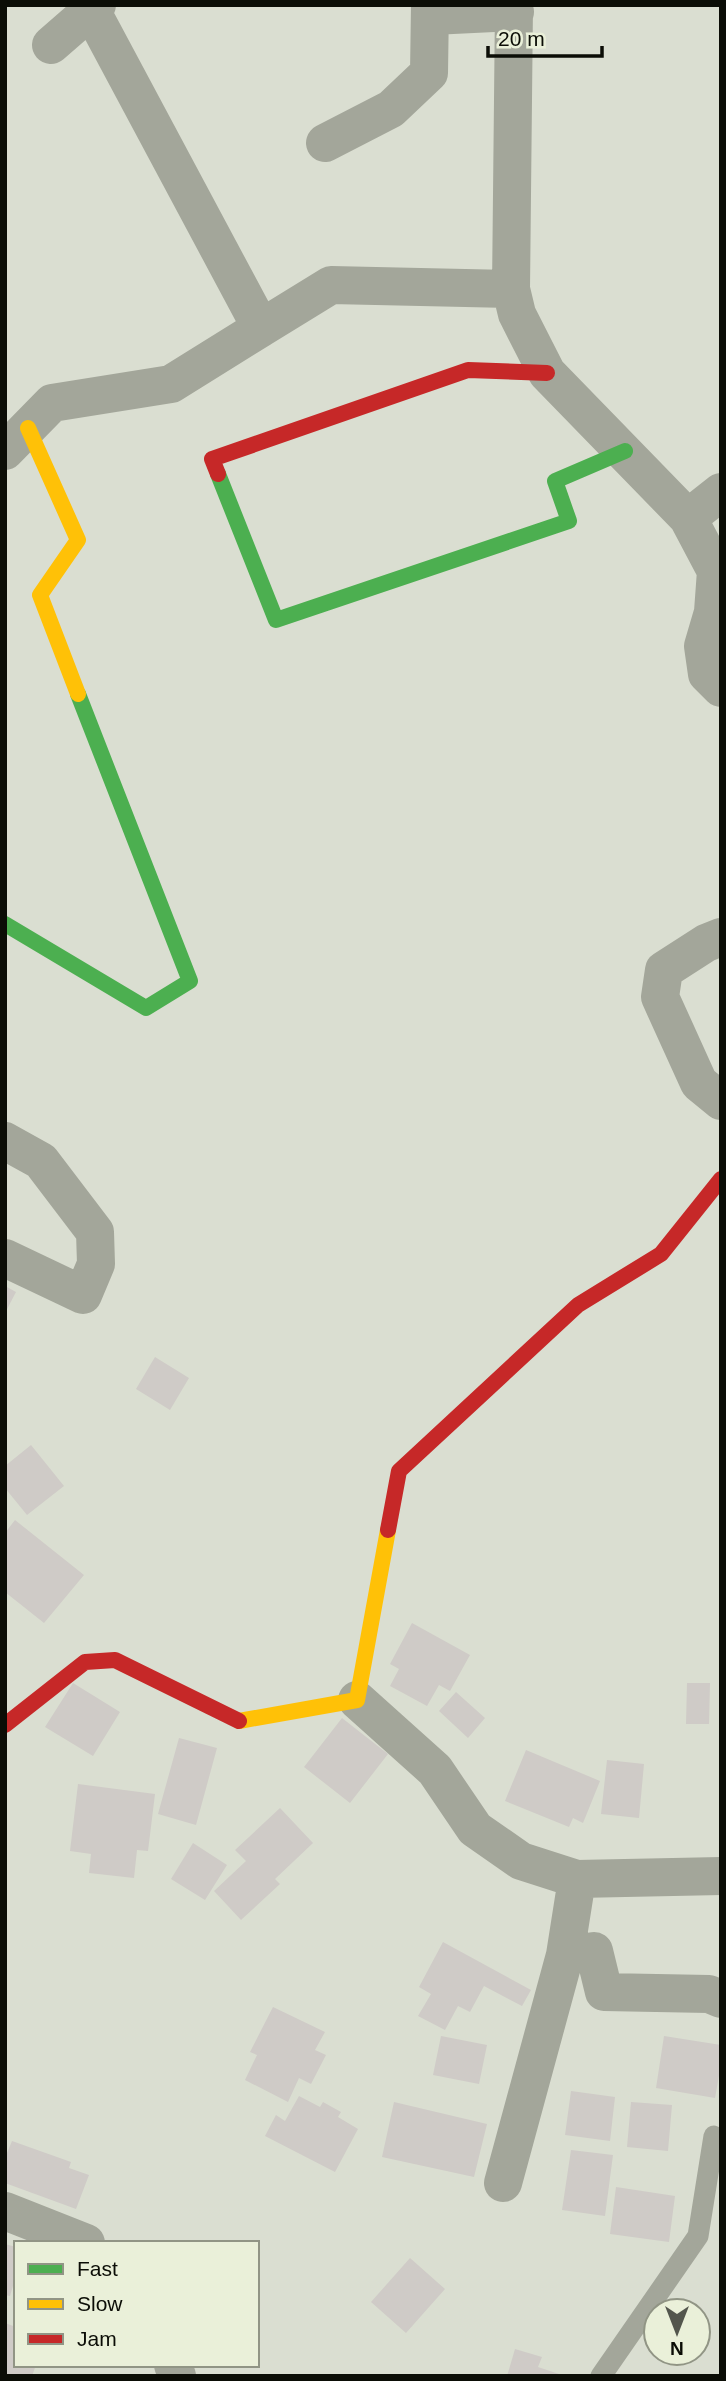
<svg xmlns="http://www.w3.org/2000/svg" width="726" height="2381" font-family="Helvetica,sans-serif">
<style>
.building{fill:#cfcbc7}
.lines{fill:none;stroke-linecap:round;stroke-linejoin:round}
.lane{stroke:#a3a69a;stroke-width:21}
.street{stroke:#a3a69a;stroke-width:38}
.fast{stroke:#4caf50;stroke-width:16}
.slow{stroke:#ffc107;stroke-width:16}
.jam{stroke:#c62828;stroke-width:16}
</style>
<rect width="100%" height="100%" fill="#daded1"/>
<path class="building" d="M 5,1286 L 16,1292 L 5,1313 Z
M 155,1357 L 189,1378 L 170,1410 L 136,1389 Z
M 31,1445 L 64,1486 L 27,1515 L 5,1488 L 5,1466 Z
M 15,1520 L 84,1575 L 44,1623 L 5,1592 L 5,1533 Z
M 412,1623 L 470,1655 L 450,1691 L 439,1685 L 427,1706 L 390,1686 L 399,1669 L 390,1664 Z
M 73,1683 L 120,1712 L 93,1756 L 45,1727 Z
M 687,1683 L 710,1683 L 709,1724 L 686,1724 Z
M 456,1692 L 485,1718 L 468,1738 L 439,1711 Z
M 342,1718 L 388,1754 L 350,1803 L 304,1767 Z
M 179,1738 L 217,1748 L 196,1825 L 158,1814 Z
M 526,1750 L 600,1781 L 583,1823 L 573,1818 L 569,1827 L 505,1801 Z
M 607,1760 L 644,1764 L 639,1818 L 601,1814 Z
M 78,1784 L 155,1794 L 148,1851 L 137,1850 L 134,1878 L 89,1873 L 91,1854 L 70,1851 Z
M 280,1808 L 313,1843 L 275,1879 L 280,1884 L 241,1920 L 214,1891 L 246,1861 L 235,1850 Z
M 193,1843 L 227,1865 L 205,1900 L 171,1879 Z
M 443,1942 L 531,1990 L 522,2006 L 484,1986 L 470,2012 L 458,2006 L 445,2030 L 418,2016 L 431,1994 L 419,1987 Z
M 273,2007 L 325,2032 L 315,2050 L 326,2055 L 311,2084 L 299,2078 L 288,2102 L 245,2080 L 257,2055 L 250,2052 Z
M 441,2036 L 487,2045 L 479,2084 L 433,2075 Z
M 664,2036 L 721,2045 L 721,2064 L 715,2098 L 656,2088 Z
M 571,2091 L 615,2097 L 610,2141 L 565,2135 Z
M 299,2096 L 320,2107 L 323,2102 L 341,2112 L 338,2117 L 358,2129 L 335,2172 L 265,2136 L 276,2115 L 285,2121 Z
M 394,2102 L 487,2124 L 474,2177 L 382,2157 Z
M 631,2102 L 672,2105 L 668,2151 L 627,2147 Z
M 12,2141 L 71,2162 L 69,2168 L 89,2175 L 76,2209 L 5,2183 L 5,2158 Z
M 571,2150 L 613,2155 L 605,2216 L 562,2210 Z
M 616,2187 L 675,2196 L 669,2242 L 610,2234 Z
M 5,2244 L 16,2247 L 16,2287 L 13,2286 L 10,2296 L 5,2295 Z
M 410,2258 L 445,2289 L 406,2333 L 371,2302 Z
M 5,2323 L 16,2327 L 16,2365 L 36,2365 L 32,2376 L 5,2376 Z
M 515,2349 L 542,2357 L 538,2367 L 565,2376 L 507,2376 Z"/>
<g class="lines">
<path class="lane" d="M 601,2376 L 698,2236 L 714,2136"/>
<path class="street" d="M 514,5 L 511,289 L 517,314 L 547,373 L 688,518 L 716,571 L 713,612 L 703,646 L 707,674 L 721,688
M 91,10 L 261,328 L 331,285 L 511,289
M 432,16 L 515,12
M 51,45 L 97,5
M 325,143 L 391,109 L 429,73 L 430,5
M 5,451 L 52,403 L 171,384 L 261,328
M 688,518 L 721,492
M 721,937 L 706,943 L 664,970 L 660,997 L 699,1083 L 721,1101
M 5,1141 L 41,1161 L 95,1232 L 96,1264 L 83,1295 L 5,1258
M 357,1700 L 435,1770 L 475,1829 L 521,1861 L 577,1879 L 721,1876
M 565,1955 L 594,1951 L 604,1992 L 709,1994 L 721,1999
M 503,2183 L 565,1955 L 577,1879
M 5,2211 L 86,2243
M 173,2365 L 177,2376"/>
<path class="fast" d="M 218,474 L 276,620 L 569,521 L 555,481 L 625,451
M 5,924 L 146,1008 L 190,981 L 78,694"/>
<path class="slow" d="M 28,428 L 78,540 L 40,595 L 78,694
M 239,1721 L 357,1700 L 388,1530"/>
<path class="jam" d="M 218,474 L 212,459 L 468,370 L 547,373
M 388,1530 L 399,1471 L 578,1305 L 661,1254 L 721,1179
M 5,1725 L 85,1662 L 115,1660 L 239,1721"/>
</g>
<rect width="726" height="2381" fill="none" stroke="#0b0d06" stroke-width="14"/>
<rect x="14" y="2241" width="245" height="126" fill="#eaf0d9" stroke="#919585" stroke-width="2"/>
<rect x="28" y="2264" width="35" height="10" fill="#4caf50" stroke="#919585" stroke-width="2"/>
<text x="77" y="2276" font-size="21" fill="#0b0d06">Fast</text>
<rect x="28" y="2299" width="35" height="10" fill="#ffc107" stroke="#919585" stroke-width="2"/>
<text x="77" y="2311" font-size="21" fill="#0b0d06">Slow</text>
<rect x="28" y="2334" width="35" height="10" fill="#c62828" stroke="#919585" stroke-width="2"/>
<text x="77" y="2346" font-size="21" fill="#0b0d06">Jam</text>
<g transform="translate(677 2332) rotate(180)"><circle r="33" fill="#eaf0d9" stroke="#919585" stroke-width="2"/>
<path d="M0-5L12 26L0 18L-12 26Z" fill="#53564d"/>
<text y="-10" font-size="19" font-weight="bold" text-anchor="middle" fill="#0b0d06">N</text>
</g>
<path d="M488 46v10h114v-10" fill="none" stroke="#0b0d06" stroke-width="3.5"/>
<text x="498" y="46" font-size="21" fill="#0b0d06" stroke="#eaf0d9" stroke-width="5" paint-order="stroke">20 m</text>
</svg>
